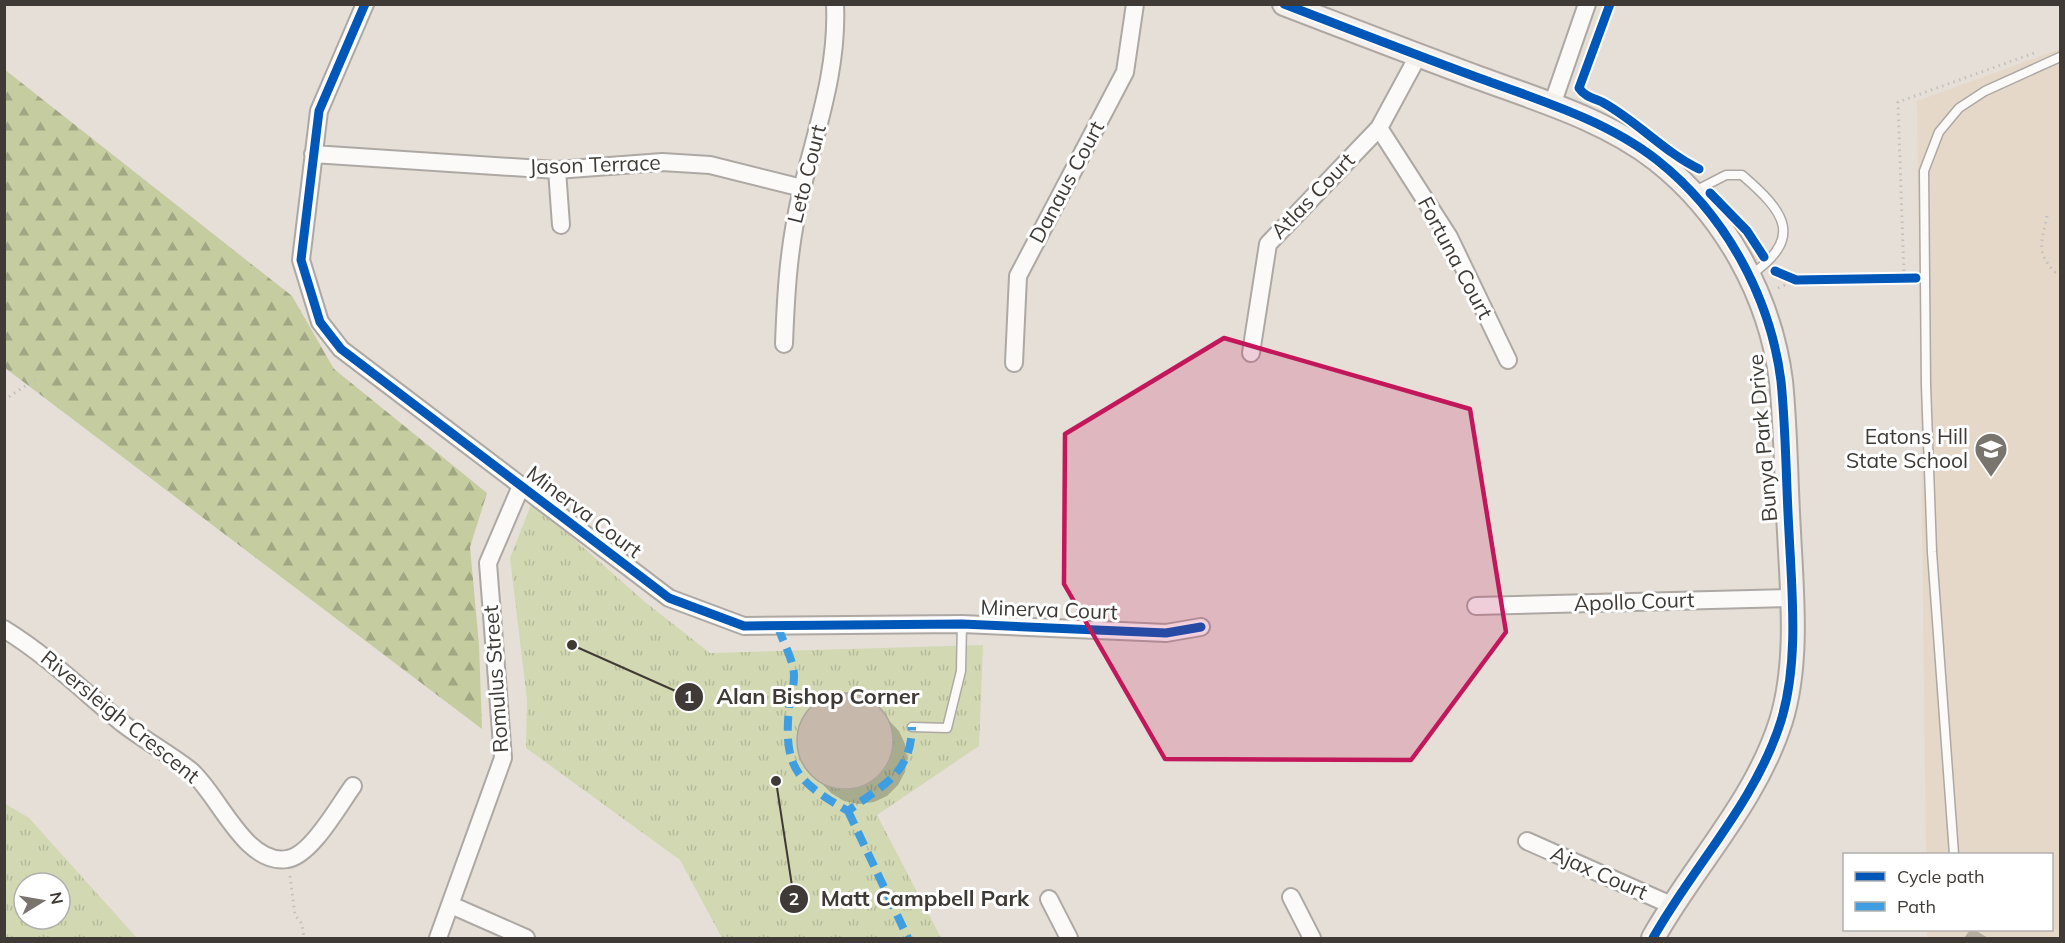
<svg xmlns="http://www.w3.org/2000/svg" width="2065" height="943" font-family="Mulish,sans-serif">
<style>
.built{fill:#e5d8c9}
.grass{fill:url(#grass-tufts);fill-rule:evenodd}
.forest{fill:url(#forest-firs)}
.shadow{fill:#0003}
.building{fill:#c6b8aa;stroke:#aba5a0;stroke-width:1.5}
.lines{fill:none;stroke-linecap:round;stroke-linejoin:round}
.lane-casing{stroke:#ada8a3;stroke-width:11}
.street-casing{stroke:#ada8a3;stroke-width:20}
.secondary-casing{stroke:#ada8a3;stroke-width:26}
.path{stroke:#c3c0be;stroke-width:3;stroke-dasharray:1.5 4.5;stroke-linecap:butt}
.lane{stroke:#fbfaf9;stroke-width:8}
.street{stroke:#fbfaf9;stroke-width:16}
.secondary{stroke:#f4efeb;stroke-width:22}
.quiet{stroke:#3f9ee2;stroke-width:8;stroke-dasharray:15 8;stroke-linecap:butt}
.cycleway-casing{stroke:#fff;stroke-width:13}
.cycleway{stroke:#0057b8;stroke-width:9}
.marked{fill:#c2185b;fill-opacity:0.2;stroke:#c2185b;stroke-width:4.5;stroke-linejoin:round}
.labels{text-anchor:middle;stroke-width:6;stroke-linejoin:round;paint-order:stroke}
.street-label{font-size:21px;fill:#3f3a35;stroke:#fff}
.poi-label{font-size:21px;fill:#3f3a35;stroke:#fff;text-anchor:end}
.leader{fill:none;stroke:#3f3a35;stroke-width:2}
.callout-dot{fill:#3f3a35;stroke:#fff;stroke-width:2}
.mark-label{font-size:18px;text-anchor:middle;font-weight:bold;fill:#fff}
.callout-label{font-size:22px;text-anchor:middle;font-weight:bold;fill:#3f3a35;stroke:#fff;stroke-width:6;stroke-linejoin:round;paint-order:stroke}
</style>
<defs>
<pattern id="grass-tufts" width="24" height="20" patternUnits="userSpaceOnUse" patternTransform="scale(1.5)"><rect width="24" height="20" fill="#d2d8b2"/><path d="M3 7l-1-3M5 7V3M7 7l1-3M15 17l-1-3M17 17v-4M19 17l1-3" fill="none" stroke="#b5ba9a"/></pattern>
<pattern id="forest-firs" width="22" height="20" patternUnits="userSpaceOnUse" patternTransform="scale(1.5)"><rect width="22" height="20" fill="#c4cca0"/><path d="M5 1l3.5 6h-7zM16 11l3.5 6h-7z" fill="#a1a783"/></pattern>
</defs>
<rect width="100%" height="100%" fill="#e6dfd8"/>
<path class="built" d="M 2060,49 L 2060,938 L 1927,938 L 1927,930 L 2052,930 L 2052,854 L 1926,854 L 1917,101 Z"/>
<path class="grass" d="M 532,502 L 645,602 L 710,653 L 983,645 L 979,746 L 877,815 L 941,938 L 722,938 L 680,860 L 526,748 L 527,700 L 510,558 Z
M 4,803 L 29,818 L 137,938 L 5,938 ZM 24,883 L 60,883 L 60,919 L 24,919 Z"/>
<path class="forest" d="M 4,69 L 292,296 L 334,369 L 487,493 L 470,547 L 479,645 L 482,729 L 5,368 Z"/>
<path class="shadow" d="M 848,695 L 862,698 L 874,705 L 899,731 L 905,744 L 907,758 L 905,772 L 898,785 L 887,796 L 874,802 L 859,804 L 844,801 L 831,793 L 805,766 L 800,752 L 799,737 L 802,722 L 811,710 L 821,701 L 834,696 Z
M 1970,930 L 1975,930 L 1988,938 L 1964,938 Z"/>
<path class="building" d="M797 741a48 48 0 1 1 96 0a48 48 0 1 1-96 0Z"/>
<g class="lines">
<g class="lane-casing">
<path id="lane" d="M 1693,192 L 1726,175 L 1742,175 C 1785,212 1805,238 1749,276
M 912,727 L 947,728 L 961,671 L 962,624
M 1954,854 L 1932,552 L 1926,385 L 1924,171 L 1939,132 L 1959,108 L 1985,91 L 2060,57"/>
</g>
<g class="street-casing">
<path id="street" d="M 365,4 L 319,111 L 301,260 L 320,322 L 341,349 L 669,598 L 744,626 L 962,624 L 1166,633 L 1201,627
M 1552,105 L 1587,4
M 1379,128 L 1449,237 L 1508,360
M 313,154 L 557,170 L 662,162 L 710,165 L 802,188
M 557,170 L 561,225
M 784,344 C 786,289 789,243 802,189 C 817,127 838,69 835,4
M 1251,353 L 1268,244 L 1379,128 L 1418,56
M 1014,363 L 1018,276 L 1125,72 L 1135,4
M 1476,606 L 1792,598
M 4,629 C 48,656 83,691 122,723 C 144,740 168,753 190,770 C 218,793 245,866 287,859 C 311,856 339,805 353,786
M 1527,841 L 1671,905
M 1291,897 L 1312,938
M 1049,899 L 1069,938
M 451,905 L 526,938
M 438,938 L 503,758 L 488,563 L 521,486"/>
</g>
<g class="secondary-casing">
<path id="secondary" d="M 1284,4 C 1349,29 1414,54 1479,78 C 1539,100 1606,120 1657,160 C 1724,213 1770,295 1781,381 C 1786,431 1786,482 1789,532 C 1792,594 1799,662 1781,721 C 1755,803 1694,865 1653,938"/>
</g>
<path class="path" d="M 1584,94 L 1579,88 L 1610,4
M 2047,216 C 2042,241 2035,252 2055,272 L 2053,275
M 1775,271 L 1796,280 L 1914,278
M 1904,277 L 1898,102 L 2034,53
M 1778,288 L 1796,280
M 4,400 L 39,377
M 290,876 L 295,915 L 302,924 L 304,938"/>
<use href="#lane" class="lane"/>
<use href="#street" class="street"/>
<use href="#secondary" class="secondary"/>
<path class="quiet" d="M 778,627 C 783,642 794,661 794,676 C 794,687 790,698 789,708 C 783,769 798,782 848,811 C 882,785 911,775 912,727
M 848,811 L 908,938"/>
<g class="cycleway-casing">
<path id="cycleway" d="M 365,4 L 319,111 L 301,260 L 320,322 L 341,349 L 669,598 L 744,626 L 962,624 L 1166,633 L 1201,627
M 1284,4 C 1349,29 1414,54 1479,78 C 1539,100 1606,120 1657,160 C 1724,213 1770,295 1781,381 C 1786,431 1786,482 1789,532 C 1792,594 1799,662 1781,721 C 1755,803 1694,865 1653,938
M 1610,4 L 1579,88 C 1585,97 1593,98 1602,102 C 1637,121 1664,152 1699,169
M 1710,193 L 1747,231 L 1764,257
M 1775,271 L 1796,280 L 1916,278"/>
</g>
<use href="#cycleway" class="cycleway"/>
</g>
<path class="marked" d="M 1224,338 L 1470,409 L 1506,632 L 1411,760 L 1165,759 L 1064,584 L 1065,434 Z"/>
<defs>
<g id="school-pin" transform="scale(1.725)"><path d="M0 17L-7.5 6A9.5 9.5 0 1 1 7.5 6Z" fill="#79746e" stroke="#fff"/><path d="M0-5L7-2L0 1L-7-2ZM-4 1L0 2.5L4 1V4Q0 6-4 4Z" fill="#fff"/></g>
</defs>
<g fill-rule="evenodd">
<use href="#school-pin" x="1991" y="449"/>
</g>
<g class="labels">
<g class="street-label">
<text transform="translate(595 165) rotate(-2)" y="7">Jason Terrace</text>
<text transform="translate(807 174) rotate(-76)" y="7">Leto Court</text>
<text transform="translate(1067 182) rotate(-62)" y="7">Danaus Court</text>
<text transform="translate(1313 196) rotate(-46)" y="7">Atlas Court</text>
<text transform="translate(1455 258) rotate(62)" y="7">Fortuna Court</text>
<text transform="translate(1763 438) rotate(-95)" y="7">Bunya Park Drive</text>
<text transform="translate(584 512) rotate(37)" y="7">Minerva Court</text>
<text transform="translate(1634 602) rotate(-2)" y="7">Apollo Court</text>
<text transform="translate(1049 610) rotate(2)" y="7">Minerva Court</text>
<text transform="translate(496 679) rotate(-94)" y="7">Romulus Street</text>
<text transform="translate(120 717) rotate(39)" y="7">Riversleigh Crescent</text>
<text transform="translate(1599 873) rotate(24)" y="7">Ajax Court</text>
</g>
<g class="poi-label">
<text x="1968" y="444">Eatons Hill<tspan x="1968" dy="24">State School</tspan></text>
</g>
</g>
<path class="leader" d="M572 645L689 697M776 781L794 899"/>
<g class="callout-dot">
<circle cx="572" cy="645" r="6"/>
<circle cx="776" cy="781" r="6"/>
<circle cx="689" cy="697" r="15"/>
<circle cx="794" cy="899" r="15"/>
</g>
<g class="mark-label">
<text x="689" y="703">1</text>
<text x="794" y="905">2</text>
</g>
<g class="callout-label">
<text x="818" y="704">Alan Bishop Corner</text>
<text x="925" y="906">Matt Campbell Park</text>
</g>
<rect width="2065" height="943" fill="none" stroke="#3f3a35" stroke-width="12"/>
<rect x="1843" y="853" width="210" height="78" fill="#ffffff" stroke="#b2b0ae" stroke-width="1.5"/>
<rect x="1855" y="872" width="30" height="9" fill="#0057b8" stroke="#b2b0ae" stroke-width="1.5"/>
<text x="1897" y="883" font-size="18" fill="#3f3a35">Cycle path</text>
<rect x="1855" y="902" width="30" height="9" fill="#3f9ee2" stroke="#b2b0ae" stroke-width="1.5"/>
<text x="1897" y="913" font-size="18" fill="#3f3a35">Path</text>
<g transform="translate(42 901) rotate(79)"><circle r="28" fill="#ffffff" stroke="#b2b0ae" stroke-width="1.5"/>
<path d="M0-4.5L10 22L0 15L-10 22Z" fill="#79746e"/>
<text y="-9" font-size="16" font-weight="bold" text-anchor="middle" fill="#3f3a35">N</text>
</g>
</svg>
